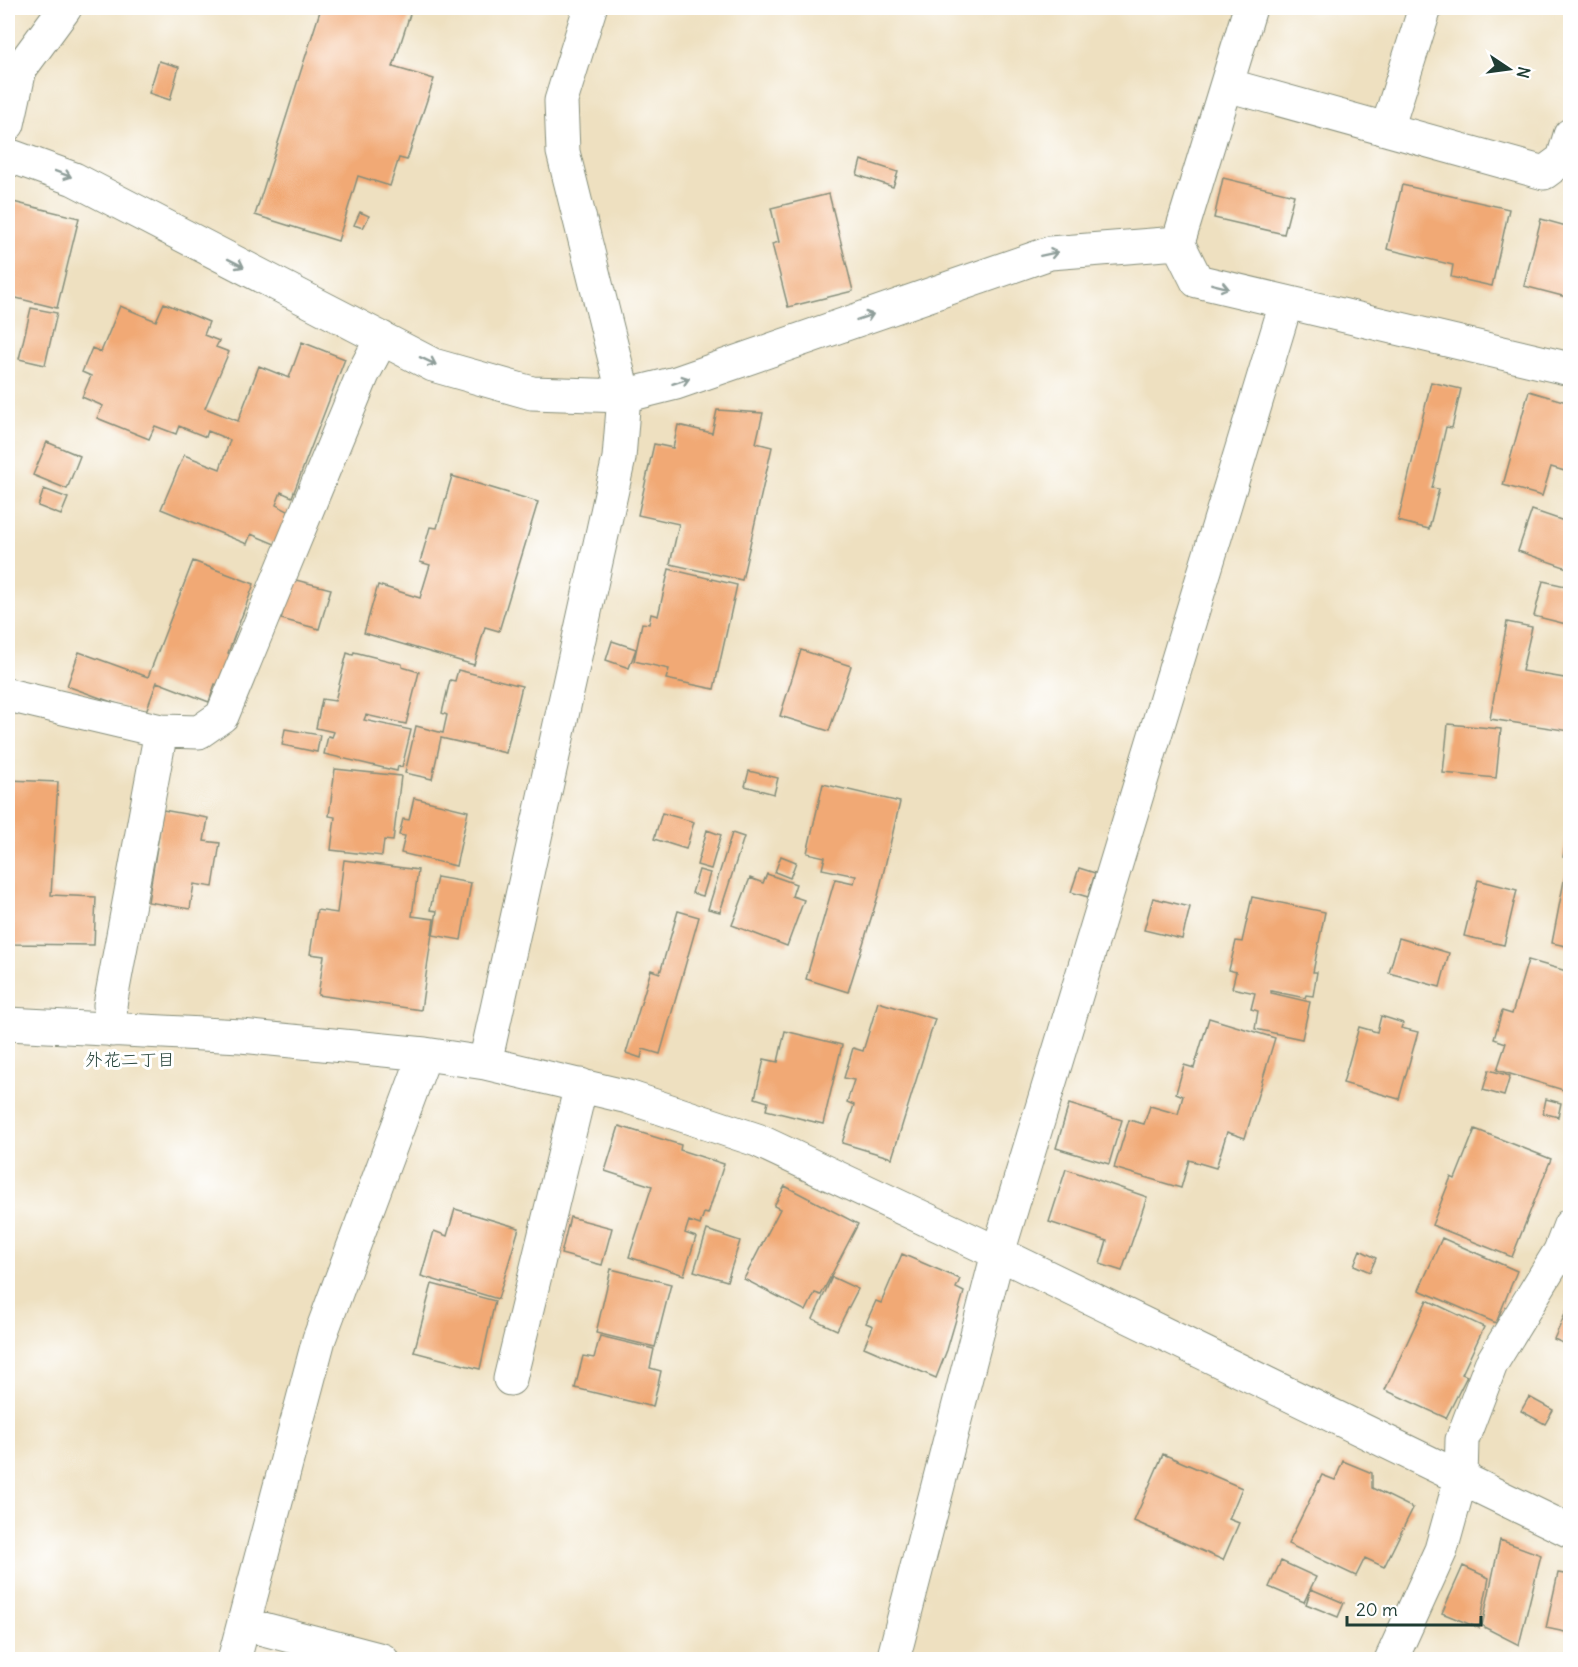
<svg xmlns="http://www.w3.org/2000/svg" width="1578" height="1667" font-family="Delius,'Klee One',sans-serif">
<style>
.building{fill:#f1a974}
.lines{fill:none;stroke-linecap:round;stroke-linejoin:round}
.minor-casing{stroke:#868e7a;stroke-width:35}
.minor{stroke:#fff;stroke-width:33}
.oneway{stroke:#8f9e9a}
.labels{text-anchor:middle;stroke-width:6;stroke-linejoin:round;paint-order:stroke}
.neighbourhood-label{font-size:18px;fill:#1f3d34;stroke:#fff}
</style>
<rect width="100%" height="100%" fill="#fff"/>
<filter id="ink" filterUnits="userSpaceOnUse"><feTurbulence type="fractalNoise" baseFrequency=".0167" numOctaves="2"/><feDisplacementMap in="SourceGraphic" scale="12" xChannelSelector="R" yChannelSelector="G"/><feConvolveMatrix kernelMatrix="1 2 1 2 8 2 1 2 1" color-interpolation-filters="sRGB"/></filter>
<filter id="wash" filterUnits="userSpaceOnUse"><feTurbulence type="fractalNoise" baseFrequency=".008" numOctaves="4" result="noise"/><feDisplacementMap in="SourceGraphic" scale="24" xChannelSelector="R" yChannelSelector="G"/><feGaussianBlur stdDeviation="1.35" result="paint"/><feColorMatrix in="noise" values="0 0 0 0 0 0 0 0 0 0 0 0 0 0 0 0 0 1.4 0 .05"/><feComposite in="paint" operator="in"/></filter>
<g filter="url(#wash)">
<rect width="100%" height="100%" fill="#eee0c0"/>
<g id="blocks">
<path class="building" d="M 321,8 L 412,8 L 393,67 L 434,79 L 407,160 L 399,158 L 390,186 L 358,176 L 338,241 L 255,215 Z
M 159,61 L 179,67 L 170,100 L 149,93 Z
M 861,160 L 898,172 L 893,187 L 857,175 Z
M 1223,178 L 1294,195 L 1284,234 L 1214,218 Z
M 1402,185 L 1509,209 L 1492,286 L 1451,277 L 1453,265 L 1387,249 Z
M 829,194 L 853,291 L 788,307 L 772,244 L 779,242 L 771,208 Z
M 9,201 L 79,218 L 57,308 L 8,296 Z
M 360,212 L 369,216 L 363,228 L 354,225 Z
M 1541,219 L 1570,227 L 1570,298 L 1524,286 Z
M 164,303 L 209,322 L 204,335 L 219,341 L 216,347 L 229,352 L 205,408 L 238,421 L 259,366 L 289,378 L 302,342 L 345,359 L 292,497 L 281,492 L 276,505 L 290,512 L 277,545 L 251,534 L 247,544 L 161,509 L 184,455 L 220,469 L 230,440 L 208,431 L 206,437 L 179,426 L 176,434 L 155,426 L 149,439 L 97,418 L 103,406 L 82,397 L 91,376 L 82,372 L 92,348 L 101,352 L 120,306 L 156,321 Z
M 31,308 L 57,313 L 45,365 L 19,359 Z
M 1431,382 L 1461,389 L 1452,428 L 1446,427 L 1432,488 L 1439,489 L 1429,529 L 1398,521 Z
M 1529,391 L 1570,403 L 1570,465 L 1568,472 L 1551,467 L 1542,496 L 1503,485 Z
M 717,410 L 763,413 L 756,443 L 772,447 L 742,580 L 670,564 L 679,524 L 638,515 L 654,444 L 673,448 L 678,425 L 712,433 Z
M 47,442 L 80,456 L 67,489 L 33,475 Z
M 452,476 L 538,502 L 499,631 L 485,627 L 474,665 L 364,633 L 378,585 L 420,598 L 430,565 L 420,562 L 430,527 L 437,528 Z
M 44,489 L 68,498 L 61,515 L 38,506 Z
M 1532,510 L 1570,523 L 1570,569 L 1518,551 Z
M 193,561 L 254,584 L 228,653 L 234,655 L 222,687 L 215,684 L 209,702 L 157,682 L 145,714 L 67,686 L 79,652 L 148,677 Z
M 669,569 L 737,585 L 714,689 L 666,679 L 669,669 L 634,661 L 642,623 L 649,624 L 651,614 L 658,616 Z
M 292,579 L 331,589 L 319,629 L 281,619 Z
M 1543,581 L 1570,587 L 1570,625 L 1534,616 Z
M 1507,622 L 1532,627 L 1522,671 L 1570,679 L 1570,731 L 1490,719 Z
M 612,641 L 636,649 L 629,668 L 606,660 Z
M 801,650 L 851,666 L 829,731 L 780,716 Z
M 354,652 L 402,664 L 402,667 L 419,672 L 406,724 L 366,715 L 364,720 L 411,730 L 402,767 L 398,766 L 397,771 L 324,754 L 328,736 L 332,737 L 334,732 L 316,728 L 322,699 L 335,701 L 347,653 L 353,655 Z
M 458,670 L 522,686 L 506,753 L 441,738 L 432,779 L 405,773 L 416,726 L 443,733 L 447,715 L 442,713 L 450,680 L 455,681 Z
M 1448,724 L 1501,729 L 1496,778 L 1443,773 Z
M 285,729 L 320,735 L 317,752 L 282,745 Z
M 335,769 L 401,776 L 393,841 L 384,840 L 382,856 L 331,850 L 335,817 L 329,816 Z
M 749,771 L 778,778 L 774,794 L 745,786 Z
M 8,780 L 58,782 L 51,895 L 96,897 L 94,945 L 8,944 Z
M 823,784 L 900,802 L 878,896 L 848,992 L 806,979 L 835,879 L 854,883 L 856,876 L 822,869 L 825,857 L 807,853 Z
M 414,798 L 468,811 L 456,866 L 401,853 L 405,836 L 399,835 L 403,819 L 409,820 Z
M 163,810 L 208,818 L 204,841 L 220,843 L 213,887 L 194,884 L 190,909 L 148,902 Z
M 662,813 L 694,822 L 686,849 L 654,839 Z
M 1569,824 L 1570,824 L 1570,858 L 1563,857 Z
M 707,830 L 721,835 L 711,869 L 697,865 Z
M 732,833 L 744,837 L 720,912 L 708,909 Z
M 781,856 L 796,862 L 790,878 L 775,872 Z
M 344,860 L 418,870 L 412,916 L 434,919 L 421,1010 L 318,995 L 324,956 L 310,954 L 317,910 L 337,913 Z
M 1568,860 L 1570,860 L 1570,947 L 1552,943 Z
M 1079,868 L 1095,873 L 1088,897 L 1071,892 Z
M 699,870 L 710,873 L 703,896 L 692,893 Z
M 767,874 L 796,884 L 792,896 L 804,900 L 787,946 L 732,925 L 750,878 L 763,883 Z
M 437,877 L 471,883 L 461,940 L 433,935 L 437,911 L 430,910 Z
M 1478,880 L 1517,890 L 1504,945 L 1464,936 Z
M 1252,897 L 1325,912 L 1313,972 L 1317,972 L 1313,996 L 1306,995 L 1305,998 L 1271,991 L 1271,993 L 1310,1002 L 1302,1039 L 1255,1029 L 1258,1011 L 1251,1009 L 1255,993 L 1232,988 L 1236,972 L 1229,970 L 1236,941 L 1242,942 Z
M 1153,898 L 1190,907 L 1182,939 L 1144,930 Z
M 678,911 L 699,917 L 660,1054 L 643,1049 L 641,1058 L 626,1053 L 651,970 L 660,973 Z
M 1399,938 L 1449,953 L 1440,987 L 1389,973 Z
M 1528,960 L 1570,972 L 1570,1092 L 1497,1070 L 1506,1043 L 1494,1039 L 1502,1011 L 1512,1014 Z
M 878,1002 L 935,1019 L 892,1158 L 842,1143 L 854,1105 L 847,1102 L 854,1080 L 844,1078 L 853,1048 L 863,1051 Z
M 1381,1016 L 1403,1023 L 1401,1028 L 1418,1032 L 1399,1099 L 1343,1083 L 1359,1027 L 1377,1032 Z
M 1209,1018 L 1275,1038 L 1245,1138 L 1227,1132 L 1216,1168 L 1189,1160 L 1181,1188 L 1114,1168 L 1129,1120 L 1144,1124 L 1150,1106 L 1178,1114 L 1183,1096 L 1176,1093 L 1184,1065 L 1194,1068 Z
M 785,1031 L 842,1045 L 823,1124 L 766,1110 L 768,1102 L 755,1098 L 764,1059 L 778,1062 Z
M 1489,1070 L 1510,1076 L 1504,1096 L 1483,1090 Z
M 1546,1099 L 1561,1103 L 1558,1117 L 1543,1113 Z
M 1069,1104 L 1122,1120 L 1109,1164 L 1056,1148 Z
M 619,1126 L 681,1145 L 680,1150 L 724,1164 L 708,1214 L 704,1213 L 700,1225 L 689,1221 L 685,1233 L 696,1237 L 684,1275 L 629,1257 L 652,1186 L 605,1171 Z
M 1475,1129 L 1551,1159 L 1512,1257 L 1432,1225 L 1451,1177 L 1455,1179 Z
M 1066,1169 L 1147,1197 L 1122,1271 L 1100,1264 L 1107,1241 L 1049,1222 Z
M 785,1186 L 858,1224 L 821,1295 L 815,1293 L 806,1311 L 744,1279 L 780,1209 L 774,1206 Z
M 455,1209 L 519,1228 L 498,1299 L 421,1276 L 434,1231 L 447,1236 Z
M 570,1217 L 612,1228 L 602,1265 L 561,1254 Z
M 707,1230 L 740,1241 L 727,1281 L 694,1271 Z
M 1442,1238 L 1517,1271 L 1496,1323 L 1419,1290 Z
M 1360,1250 L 1376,1258 L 1370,1272 L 1354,1265 Z
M 902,1254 L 960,1279 L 956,1288 L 964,1292 L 947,1350 L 936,1378 L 864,1347 L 873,1326 L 866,1323 L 876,1301 L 881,1303 Z
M 611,1269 L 671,1284 L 655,1347 L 596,1333 Z
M 832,1277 L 858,1289 L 837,1330 L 813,1319 Z
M 432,1284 L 495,1301 L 480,1369 L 414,1352 Z
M 1427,1300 L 1484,1327 L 1462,1374 L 1467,1376 L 1446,1418 L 1385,1390 Z
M 1570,1303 L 1570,1346 L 1554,1339 Z
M 600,1336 L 654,1349 L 650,1368 L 661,1371 L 653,1407 L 575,1388 L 583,1356 L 594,1358 Z
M 1529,1397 L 1553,1410 L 1545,1424 L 1521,1411 Z
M 1163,1454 L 1242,1488 L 1229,1519 L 1239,1523 L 1223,1560 L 1134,1521 Z
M 1343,1461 L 1372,1473 L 1372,1488 L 1413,1508 L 1384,1567 L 1365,1558 L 1356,1576 L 1288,1544 L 1322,1475 L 1335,1480 Z
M 1500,1540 L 1541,1555 L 1519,1645 L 1482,1626 Z
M 1281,1561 L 1316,1577 L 1304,1602 L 1269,1587 Z
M 1463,1566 L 1489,1578 L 1479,1628 L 1442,1613 Z
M 1558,1573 L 1570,1575 L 1570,1633 L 1546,1628 Z
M 1311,1589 L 1344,1603 L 1338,1617 L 1306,1604 Z"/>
</g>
</g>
<g filter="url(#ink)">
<use href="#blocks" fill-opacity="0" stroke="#868e7a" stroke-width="1.5"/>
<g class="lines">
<g class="minor-casing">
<path id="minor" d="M 8,71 L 20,69 L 65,8
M 1227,85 L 1544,173 L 1563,159 L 1570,135
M 8,124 L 20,69
M 1387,129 L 1425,8
M 8,155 L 74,179 L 433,365 L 532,393 L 624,396 L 676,383 L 1050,253 L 1178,243 L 1197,281 L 1570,369
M 1178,243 L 1250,8
M 8,695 L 161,731
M 8,1024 L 241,1036 L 425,1054 L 485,1063 L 628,1097 L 757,1140 L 998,1253 L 1570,1531
M 112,1030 L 110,1005 L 161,731 L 199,732 L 222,716 L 363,374 L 382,338
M 485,1063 L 619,458 L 624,396 L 563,152 L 561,101 L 590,8
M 510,1379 L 581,1085
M 244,1624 L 382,1660
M 234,1660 L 319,1339 L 425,1054
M 893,1660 L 998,1253 L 1286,303
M 1391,1660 L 1441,1550 L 1461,1478 L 1462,1440 L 1491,1364 L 1560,1251 L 1570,1225"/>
</g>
<use href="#minor" class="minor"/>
</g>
<defs><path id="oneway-shaft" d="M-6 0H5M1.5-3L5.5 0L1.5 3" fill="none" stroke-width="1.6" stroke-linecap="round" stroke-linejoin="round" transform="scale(1.5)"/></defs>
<g class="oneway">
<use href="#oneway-shaft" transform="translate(63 174) rotate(20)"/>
<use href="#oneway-shaft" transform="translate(1049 254) rotate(-12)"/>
<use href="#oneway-shaft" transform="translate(236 263) rotate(27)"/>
<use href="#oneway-shaft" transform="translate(1220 286) rotate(14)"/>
<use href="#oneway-shaft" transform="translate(865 317) rotate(-19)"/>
<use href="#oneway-shaft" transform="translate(428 361) rotate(25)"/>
<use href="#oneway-shaft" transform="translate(681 381) rotate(-18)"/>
</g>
</g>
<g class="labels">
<g class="neighbourhood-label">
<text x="130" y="1066">外花二丁目</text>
</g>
</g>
<rect width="1578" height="1667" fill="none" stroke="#fff" stroke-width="30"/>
<g transform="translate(1509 69) rotate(103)" stroke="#ffffff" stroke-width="4.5" paint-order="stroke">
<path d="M0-4.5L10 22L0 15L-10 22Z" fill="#1f3d34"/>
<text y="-9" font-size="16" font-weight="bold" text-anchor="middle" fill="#1f3d34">N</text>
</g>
<path d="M1347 1616v9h134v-9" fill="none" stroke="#1f3d34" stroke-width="3"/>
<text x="1356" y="1616" font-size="18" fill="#1f3d34" stroke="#ffffff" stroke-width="4.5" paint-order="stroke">20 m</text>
</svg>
